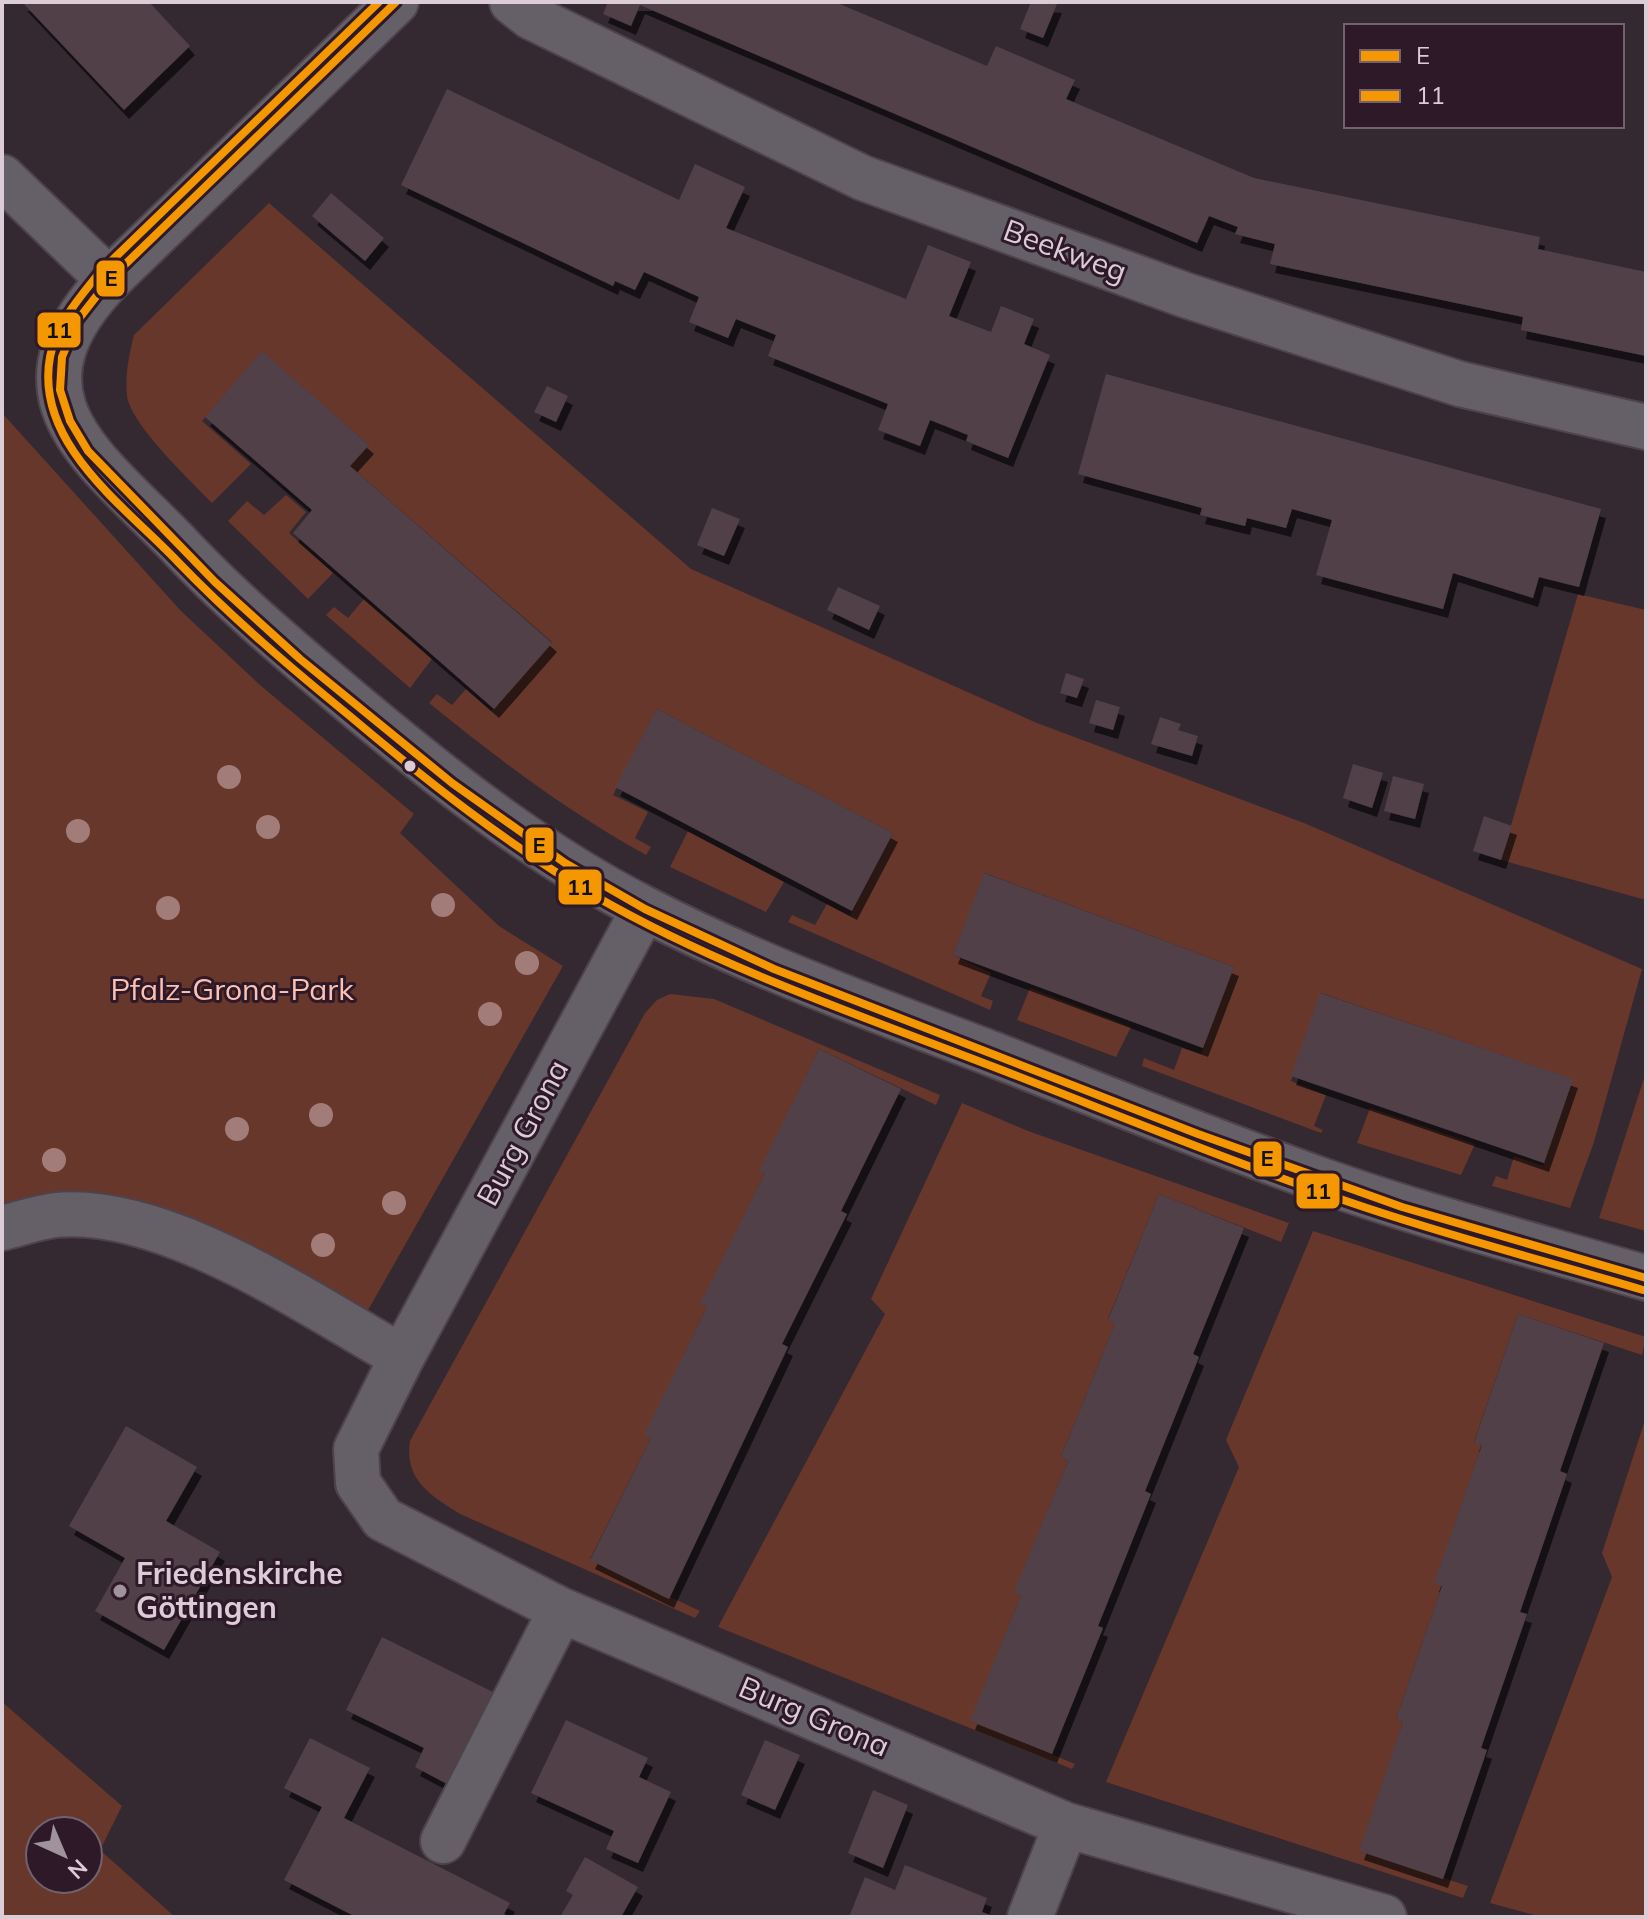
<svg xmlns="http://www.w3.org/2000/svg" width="1648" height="1919" font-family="Mulish,sans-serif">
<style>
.green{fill:#68372c;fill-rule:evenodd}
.building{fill:#514046;filter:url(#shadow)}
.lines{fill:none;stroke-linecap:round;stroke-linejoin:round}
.minor-casing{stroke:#4e434b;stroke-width:48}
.minor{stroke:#655f67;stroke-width:44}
.bus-1-casing{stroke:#2e1929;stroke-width:14}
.bus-2-casing{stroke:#2e1929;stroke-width:14}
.bus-1{stroke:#f49700;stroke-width:8}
.bus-2{stroke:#f49700;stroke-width:8}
.tree{fill:#a27c78}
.bus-dot{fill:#dbccd6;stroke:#2e1929;stroke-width:3}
.poi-dot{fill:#a1939c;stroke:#2e1929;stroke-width:3}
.labels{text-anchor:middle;stroke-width:6;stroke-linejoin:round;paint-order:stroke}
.street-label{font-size:30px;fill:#dbccd6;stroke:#2e1929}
.park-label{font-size:30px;fill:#fcc1b2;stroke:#2e1929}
.poi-label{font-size:30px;font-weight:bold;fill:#dbccd6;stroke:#2e1929;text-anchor:start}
.line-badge{stroke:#2e1929;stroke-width:3}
.pale-badge-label{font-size:22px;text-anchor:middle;font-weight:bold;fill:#111}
</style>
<defs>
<filter id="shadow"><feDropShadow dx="5" dy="9" stdDeviation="0" flood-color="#0009"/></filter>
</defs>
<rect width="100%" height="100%" fill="#342831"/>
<path class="green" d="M 269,203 L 691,569 L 1037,723 L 1304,823 L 1642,969 L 1594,1142 L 1570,1208 L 1492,1186 L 1496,1176 L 1507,1180 L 1514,1156 L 1543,1166 L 1572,1079 L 1321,993 L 1291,1081 L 1326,1095 L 1314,1126 L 1323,1130 L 1321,1133 L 1142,1066 L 1144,1058 L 1174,1070 L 1182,1048 L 1201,1054 L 1234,967 L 985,873 L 953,955 L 991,973 L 981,996 L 993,1001 L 990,1010 L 788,922 L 792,915 L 815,925 L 827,904 L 850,916 L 893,833 L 657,709 L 613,795 L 648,812 L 635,838 L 651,847 L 646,855 C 568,812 498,759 429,703 L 437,694 L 452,705 L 466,689 L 491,711 L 552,642 L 350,466 L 369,445 L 262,352 L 202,421 L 251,464 L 212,503 C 191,481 131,425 127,396 C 125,375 129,354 134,335 Z
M 2,413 L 181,611 L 260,685 L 414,814 L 400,833 L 499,926 L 563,966 L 367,1312 C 286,1278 219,1216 130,1202 C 96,1196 39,1205 2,1206 Z
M 286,495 L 306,512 L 289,533 L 333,573 L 308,599 L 228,521 L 247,501 L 264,515 Z
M 1578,594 L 1646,610 L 1646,900 L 1501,860 Z
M 364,599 L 432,659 L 410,688 L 326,615 L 334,607 L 348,618 Z
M 688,831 L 784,882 L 766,912 L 670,867 Z
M 1030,988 L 1131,1027 L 1116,1057 L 1017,1020 Z
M 670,994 L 714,999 L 940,1095 L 936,1105 L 819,1049 L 760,1171 L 765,1173 L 701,1304 L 707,1307 L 645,1435 L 651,1438 L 590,1559 L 700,1611 L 695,1618 L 460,1514 C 430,1495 404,1480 410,1441 L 645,1013 L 657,1000 Z
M 1646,1072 L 1646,1231 L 1599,1218 Z
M 962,1103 L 1028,1131 L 1289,1223 L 1281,1242 L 1159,1194 L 1108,1319 L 1115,1323 L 1061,1457 L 1068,1461 L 1015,1591 L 1021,1595 L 971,1721 L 1075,1764 L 1072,1769 L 718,1627 L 885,1314 L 871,1299 Z
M 1370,1108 L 1475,1144 L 1461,1175 L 1357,1143 Z
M 1313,1231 L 1646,1337 L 1642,1355 L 1518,1314 L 1474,1442 L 1482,1445 L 1435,1582 L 1442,1586 L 1396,1719 L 1403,1722 L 1360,1851 L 1468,1886 L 1463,1898 L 1106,1782 L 1239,1467 L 1226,1440 Z
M 1646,1417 L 1646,1917 L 1542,1917 L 1490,1903 L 1612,1577 L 1602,1553 Z
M 2,1702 L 122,1806 L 100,1850 L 175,1917 L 2,1917 ZM 40,1831 L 88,1831 L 88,1879 L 40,1879 Z"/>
<path class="building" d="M 22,2 L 149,2 L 190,46 L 124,110 Z
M 608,2 L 835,2 L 987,66 L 996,46 L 1075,80 L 1066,99 L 1254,178 L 1540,237 L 1538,249 L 1646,272 L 1646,356 L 1521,330 L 1523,317 L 1270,264 L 1275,244 L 1235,234 L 1238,227 L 1209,216 L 1197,243 L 640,5 L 631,26 L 603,14 Z
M 1031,2 L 1057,4 L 1043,38 L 1020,29 Z
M 447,89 L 679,200 L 695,164 L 745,187 L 726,228 L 906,299 L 928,245 L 971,262 L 949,316 L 991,332 L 1001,306 L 1034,319 L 1024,344 L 1050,355 L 1008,458 L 966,441 L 968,435 L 930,420 L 920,446 L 878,430 L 888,404 L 768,356 L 776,335 L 736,319 L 728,338 L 689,322 L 699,297 L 644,272 L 635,290 L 615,281 L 613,286 L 401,185 Z
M 331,193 L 384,238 L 365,261 L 312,216 Z
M 262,351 L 369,445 L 350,466 L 552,643 L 494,709 L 293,533 L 312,510 L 205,417 Z
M 1106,374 L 1601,509 L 1579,587 L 1539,577 L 1533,598 L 1453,573 L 1443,609 L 1316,575 L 1332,520 L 1292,509 L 1286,528 L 1247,518 L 1245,526 L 1200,515 L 1202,508 L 1078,474 Z
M 547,386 L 568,396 L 556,422 L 534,412 Z
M 712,508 L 740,519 L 724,556 L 697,545 Z
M 838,587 L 880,606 L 869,630 L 827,610 Z
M 1066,673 L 1084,679 L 1077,698 L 1060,693 Z
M 1096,700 L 1120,707 L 1113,730 L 1089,723 Z
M 657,709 L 893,833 L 852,911 L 615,787 Z
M 1160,717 L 1181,724 L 1178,730 L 1198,736 L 1192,756 L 1151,744 Z
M 1353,764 L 1383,773 L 1372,808 L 1343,798 Z
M 1393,776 L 1424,784 L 1415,819 L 1384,811 Z
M 1484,816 L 1512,826 L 1501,860 L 1473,851 Z
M 984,873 L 1234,967 L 1203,1048 L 953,955 Z
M 1320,993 L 1573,1079 L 1544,1163 L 1291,1076 Z
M 819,1049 L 901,1089 L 841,1211 L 847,1214 L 782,1344 L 788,1347 L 669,1599 L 590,1560 L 651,1438 L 644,1435 L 707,1307 L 700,1304 L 765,1173 L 759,1171 Z
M 1159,1194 L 1244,1228 L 1193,1354 L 1199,1357 L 1145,1491 L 1151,1494 L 1098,1626 L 1103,1628 L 1052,1754 L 970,1721 L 1021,1595 L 1014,1592 L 1068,1461 L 1061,1457 L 1115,1323 L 1108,1320 Z
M 1518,1314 L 1604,1343 L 1560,1471 L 1567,1474 L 1520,1612 L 1527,1614 L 1481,1748 L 1487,1750 L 1443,1879 L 1359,1851 L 1403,1722 L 1396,1719 L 1442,1586 L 1434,1583 L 1482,1445 L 1474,1443 Z
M 126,1426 L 197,1467 L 166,1521 L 220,1552 L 164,1650 L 95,1611 L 125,1558 L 69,1526 Z
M 382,1637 L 495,1693 L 449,1785 L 415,1767 L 424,1748 L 346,1710 Z
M 566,1720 L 648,1758 L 639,1777 L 671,1792 L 638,1863 L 606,1849 L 614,1831 L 531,1793 Z
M 310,1738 L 370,1768 L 344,1818 L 510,1903 L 504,1914 L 509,1917 L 356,1917 L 284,1880 L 322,1807 L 284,1788 Z
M 765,1740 L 800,1755 L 775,1810 L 741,1795 Z
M 873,1790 L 908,1805 L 883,1868 L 848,1853 Z
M 585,1857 L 638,1887 L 621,1917 L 560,1917 L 573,1895 L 566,1891 Z
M 905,1865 L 987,1898 L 982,1912 L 995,1917 L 849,1917 L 865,1877 L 895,1890 Z"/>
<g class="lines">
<g class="minor-casing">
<path id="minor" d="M 396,2 L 109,280 C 0,395 91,455 175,541 C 227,597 286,647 344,696 C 438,775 535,853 645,909 C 757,967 877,1010 995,1055 C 1103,1097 1211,1141 1321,1180 C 1428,1218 1537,1246 1646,1278
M 512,2 L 531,17 L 863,178 L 1185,295 L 1460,384 L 1646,427
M 2,177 L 109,280
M 644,909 L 402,1357 L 356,1449 L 358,1483 L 383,1519 L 561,1610 L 1066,1825 L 1384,1917
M 2,1228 C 19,1224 38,1217 56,1215 C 166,1205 308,1304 402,1357
M 443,1841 L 561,1610
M 1030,1917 L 1066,1825"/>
</g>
<use href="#minor" class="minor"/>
<g class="bus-1-casing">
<path id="bus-1" d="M 396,2 L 109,280 L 77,321 L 62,357 L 60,390 L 70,421 L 88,451 L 215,582 L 300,659 L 452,783 L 565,863 L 645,909 L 774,969 L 1198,1134 L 1402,1207 L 1646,1278"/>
</g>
<g class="bus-2-casing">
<path id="bus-2" d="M 379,2 L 101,271 C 80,297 56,324 50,357 C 34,444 126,507 178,562 C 232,618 291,668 351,717 C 428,782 508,845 595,896 C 720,968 859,1015 994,1067 C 1113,1113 1231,1162 1352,1203 C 1448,1236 1546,1261 1643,1290"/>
</g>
<use href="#bus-1" class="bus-1"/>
<use href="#bus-2" class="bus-2"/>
</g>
<g class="tree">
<circle cx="229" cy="777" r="12"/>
<circle cx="268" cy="827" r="12"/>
<circle cx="78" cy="831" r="12"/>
<circle cx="443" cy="905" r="12"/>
<circle cx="168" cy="908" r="12"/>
<circle cx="527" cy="963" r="12"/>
<circle cx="490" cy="1014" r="12"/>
<circle cx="321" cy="1115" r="12"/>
<circle cx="237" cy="1129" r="12"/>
<circle cx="54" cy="1160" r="12"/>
<circle cx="394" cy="1203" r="12"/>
<circle cx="323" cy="1245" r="12"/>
</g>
<circle class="bus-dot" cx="410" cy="766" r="7"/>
<circle class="poi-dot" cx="120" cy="1591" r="8"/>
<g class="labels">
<g class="street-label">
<text transform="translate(1065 251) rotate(20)" y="10">Beekweg</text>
<text transform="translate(523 1133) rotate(-62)" y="10">Burg Grona</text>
<text transform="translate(814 1717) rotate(23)" y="10">Burg Grona</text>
</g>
<g class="park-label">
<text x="232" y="1000">Pfalz-Grona-Park</text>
</g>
<g class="poi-label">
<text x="136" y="1584">Friedenskirche<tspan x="136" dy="34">Göttingen</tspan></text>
</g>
</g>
<g class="line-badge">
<rect x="95" y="259" width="31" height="39" rx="8" fill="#f49700"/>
<rect x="36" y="311" width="46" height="38" rx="8" fill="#f49700"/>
<rect x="524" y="826" width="31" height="38" rx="8" fill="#f49700"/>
<rect x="557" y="868" width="46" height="38" rx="8" fill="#f49700"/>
<rect x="1252" y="1140" width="31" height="38" rx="8" fill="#f49700"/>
<rect x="1295" y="1172" width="46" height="38" rx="8" fill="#f49700"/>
</g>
<g class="pale-badge-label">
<text x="111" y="286">E</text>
<text x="59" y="338">11</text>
<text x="539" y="853">E</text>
<text x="580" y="895">11</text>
<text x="1267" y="1166">E</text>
<text x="1318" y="1199">11</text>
</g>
<rect width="1648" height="1919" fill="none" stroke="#dbccd6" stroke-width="8"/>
<rect x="1344" y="24" width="280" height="104" fill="#2e1929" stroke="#73616e" stroke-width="2"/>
<rect x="1360" y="50" width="40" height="12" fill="#f49700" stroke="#73616e" stroke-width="2"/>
<text x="1416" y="64" font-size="24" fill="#dbccd6">E</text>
<rect x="1360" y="90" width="40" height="12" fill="#f49700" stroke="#73616e" stroke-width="2"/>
<text x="1416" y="104" font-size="24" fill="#dbccd6">11</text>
<g transform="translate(64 1855) rotate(136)"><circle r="38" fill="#2e1929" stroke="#73616e" stroke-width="2"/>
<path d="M0-6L14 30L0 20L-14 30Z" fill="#a1939c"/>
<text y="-12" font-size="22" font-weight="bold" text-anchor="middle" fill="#dbccd6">N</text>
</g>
</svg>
